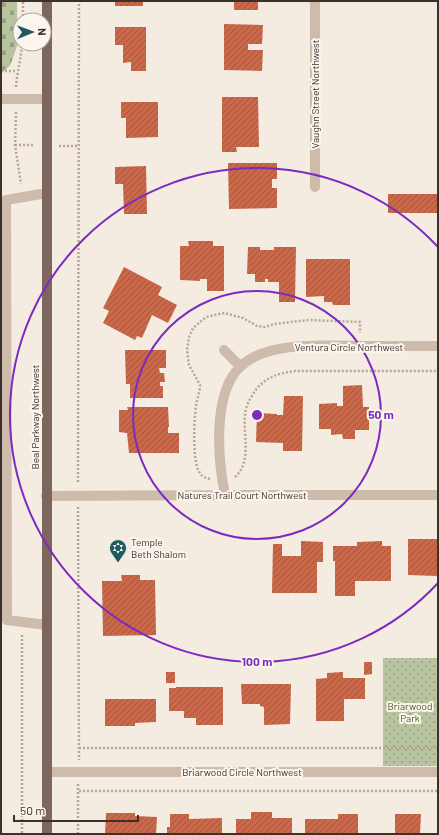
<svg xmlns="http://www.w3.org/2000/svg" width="439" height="835" font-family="Barlow,sans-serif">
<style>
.cemetery{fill:url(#cemetery-stones)}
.park{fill:url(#park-dots)}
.building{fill:url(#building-hatch)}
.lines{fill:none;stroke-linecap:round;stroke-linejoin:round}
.path{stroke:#b9a596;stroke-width:2.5;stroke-dasharray:2 2;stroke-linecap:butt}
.minor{stroke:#cdbbac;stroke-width:10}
.major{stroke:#7d675c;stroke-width:10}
.ring{fill:none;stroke:#7b2cbf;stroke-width:2}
.labels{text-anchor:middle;stroke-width:4;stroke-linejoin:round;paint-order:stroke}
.street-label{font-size:10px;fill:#3b302b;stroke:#fbf5ee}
.poi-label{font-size:10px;fill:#3b302b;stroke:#fbf5ee;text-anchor:start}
.park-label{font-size:10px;fill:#4a5a2e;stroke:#fbf5ee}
.centre{fill:#7b2cbf;stroke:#fbf5ee;stroke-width:2}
.ring-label{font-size:12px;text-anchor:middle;font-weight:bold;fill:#7b2cbf;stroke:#fbf5ee;stroke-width:4;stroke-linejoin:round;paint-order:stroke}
</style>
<defs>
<pattern id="cemetery-stones" width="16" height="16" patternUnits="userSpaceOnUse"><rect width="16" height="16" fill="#b8c4a0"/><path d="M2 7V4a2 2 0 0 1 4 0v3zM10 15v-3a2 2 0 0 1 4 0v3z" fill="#97a083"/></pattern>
<pattern id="park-dots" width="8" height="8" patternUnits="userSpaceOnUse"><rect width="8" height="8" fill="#b8c4a0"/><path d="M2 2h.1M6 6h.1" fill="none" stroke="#97a083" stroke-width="1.8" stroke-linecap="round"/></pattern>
<pattern id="building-hatch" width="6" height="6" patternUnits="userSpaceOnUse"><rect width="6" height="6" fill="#c8694b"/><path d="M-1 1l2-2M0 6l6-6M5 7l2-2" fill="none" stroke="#a4573f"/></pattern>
</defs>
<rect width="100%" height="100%" fill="#f4ebe1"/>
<path class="cemetery" d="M 1,1 L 17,1 L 17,46 L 10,66 L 1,73 Z"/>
<path class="park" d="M 383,658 L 438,658 L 438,766 L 383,766 Z"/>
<path class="building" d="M 115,1 L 143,1 L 143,6 L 115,6 Z
M 234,1 L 258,1 L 258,10 L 234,10 Z
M 224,24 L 263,25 L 262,44 L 248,44 L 248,50 L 263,50 L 262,71 L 224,70 Z
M 115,27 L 146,27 L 146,71 L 131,71 L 131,62 L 123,63 L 123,45 L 115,45 Z
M 222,97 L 258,97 L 259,147 L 236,147 L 237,152 L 222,152 Z
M 121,102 L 158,102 L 158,137 L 126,138 L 126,118 L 121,118 Z
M 228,163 L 277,163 L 277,179 L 272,179 L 272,188 L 277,188 L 277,208 L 229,209 Z
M 146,166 L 147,214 L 124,214 L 123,184 L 115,184 L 115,167 Z
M 388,194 L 438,194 L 438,213 L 388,213 Z
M 188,241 L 213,241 L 213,246 L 224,246 L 224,291 L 207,291 L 207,279 L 200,279 L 200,281 L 180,280 L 180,246 L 189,246 Z
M 248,247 L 260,247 L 260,250 L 274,250 L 274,247 L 296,247 L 295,302 L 279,302 L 279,282 L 268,282 L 268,279 L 265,279 L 265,282 L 255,282 L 255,274 L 247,274 Z
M 306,259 L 350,259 L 350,305 L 333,305 L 332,302 L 324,302 L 324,296 L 306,297 Z
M 124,267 L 162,287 L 158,295 L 177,305 L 168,323 L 152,315 L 142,338 L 137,336 L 135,340 L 103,323 L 109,311 L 103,308 Z
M 125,350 L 166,350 L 166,368 L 159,368 L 160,373 L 164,373 L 165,382 L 160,382 L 160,386 L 163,386 L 163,398 L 130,398 L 130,384 L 126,384 Z
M 362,385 L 363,407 L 369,407 L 369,430 L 355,430 L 355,439 L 343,439 L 342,434 L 331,435 L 331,429 L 319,429 L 319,404 L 337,403 L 337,406 L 343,406 L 343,386 Z
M 284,396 L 303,396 L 302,451 L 283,451 L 283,443 L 256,442 L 257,413 L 277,414 L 277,415 L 283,415 Z
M 127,407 L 168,407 L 169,427 L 168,427 L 168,433 L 179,433 L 179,453 L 129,453 L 127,433 L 119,432 L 119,410 L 128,410 Z
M 408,539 L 438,539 L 437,576 L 408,575 Z
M 301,541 L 323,542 L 323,562 L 317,562 L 317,593 L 272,593 L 273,544 L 282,544 L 282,556 L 301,556 Z
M 382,541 L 382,546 L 391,546 L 391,581 L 355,581 L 355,596 L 335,596 L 335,561 L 333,561 L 333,546 L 357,546 L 357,542 Z
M 121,575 L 140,575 L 140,580 L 155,580 L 156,635 L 103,636 L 102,581 L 122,581 Z
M 364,662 L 372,662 L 372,674 L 364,675 Z
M 166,672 L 175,672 L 175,683 L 166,683 Z
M 343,672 L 343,678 L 365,678 L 365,699 L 344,699 L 344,721 L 316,721 L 316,679 L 327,678 L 327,673 Z
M 241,684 L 291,684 L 290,724 L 264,725 L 264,707 L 260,706 L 260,704 L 242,704 Z
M 176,687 L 223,687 L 223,725 L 196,725 L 196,718 L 184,718 L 184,711 L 169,711 L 169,688 L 176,688 Z
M 105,699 L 156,699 L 156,722 L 135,723 L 135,726 L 105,726 Z
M 251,812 L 272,812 L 272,818 L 292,818 L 292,834 L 236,834 L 236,819 L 251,819 Z
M 106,813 L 135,813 L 135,816 L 157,817 L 156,834 L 105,834 Z
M 170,814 L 189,814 L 189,819 L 222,818 L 222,834 L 167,834 L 167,827 L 170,827 Z
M 338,814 L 358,814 L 358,834 L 305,834 L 305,819 L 338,819 Z
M 395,814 L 421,814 L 420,834 L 395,834 Z"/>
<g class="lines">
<path class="path" d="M 23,20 L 23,1
M 1,71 L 17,71
M 16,87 C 17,72 21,59 22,44
M 16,112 L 15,145 L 21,184
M 15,145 L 34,145
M 59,146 L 79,146
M 235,477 C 252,462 243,436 245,416 C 245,409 248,402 252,396 C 261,379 277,373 295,371 L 438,371
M 210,479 C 206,478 202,477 200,473 C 192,464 194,419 196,406 C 197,399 200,392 200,385 L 189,365 L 187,350 L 189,337 L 193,328 L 206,317 L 224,313 L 243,318 L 257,326 L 265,327 L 274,324 L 308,320 L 360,322 L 360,333
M 78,482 L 79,1
M 78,507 L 79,760
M 22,635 L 22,834
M 79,748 L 438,748
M 79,791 L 438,791
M 78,834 L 78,783"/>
<path class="minor" d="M 315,1 L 315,187
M 1,99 L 47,99
M 224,350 L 240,366
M 225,495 C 218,460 212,394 240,367 C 267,340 327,346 362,346 C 388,346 413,346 438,346
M 46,496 L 225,495 L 438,495
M 47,625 L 7,620 L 6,200 L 47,193
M 47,772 L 438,772"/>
<path class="major" d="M 47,834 L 47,1"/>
</g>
<g class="ring">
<circle cx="257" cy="415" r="124"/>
<path d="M438 583A247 247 0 1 1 438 247"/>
</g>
<defs>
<g id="synagogue-pin" transform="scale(0.9)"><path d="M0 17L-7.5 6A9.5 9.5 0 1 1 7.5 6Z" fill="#1f5a5e" stroke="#fbf5ee"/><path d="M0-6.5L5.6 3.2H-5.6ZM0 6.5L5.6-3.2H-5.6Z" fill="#fff"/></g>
</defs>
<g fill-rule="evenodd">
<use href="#synagogue-pin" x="118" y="548"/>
</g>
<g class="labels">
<g class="street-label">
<text transform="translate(315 94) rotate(-90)" y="4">Vaughn Street Northwest</text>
<text x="349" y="351">Ventura Circle Northwest</text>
<text transform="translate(35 417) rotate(-90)" y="4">Beal Parkway Northwest</text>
<text x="242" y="499">Natures Trail Court Northwest</text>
<text x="242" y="776">Briarwood Circle Northwest</text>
</g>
<g class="poi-label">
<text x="131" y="546">Temple<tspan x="131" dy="12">Beth Shalom</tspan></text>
</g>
<g class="park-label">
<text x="410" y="710">Briarwood<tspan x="410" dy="12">Park</tspan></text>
</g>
</g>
<circle cx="257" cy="415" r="6" class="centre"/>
<g class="ring-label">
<text x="381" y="419">50 m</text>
<text x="257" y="666">100 m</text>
</g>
<rect width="439" height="835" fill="none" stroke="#3b302b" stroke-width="4"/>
<g transform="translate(32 32) rotate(89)"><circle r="19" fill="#fbf5ee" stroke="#aea6a0"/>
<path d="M0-3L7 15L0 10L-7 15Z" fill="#1f5a5e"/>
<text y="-6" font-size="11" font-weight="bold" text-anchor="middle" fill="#3b302b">N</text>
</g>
<path d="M14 815v6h124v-6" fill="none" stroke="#3b302b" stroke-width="2"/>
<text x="20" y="815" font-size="12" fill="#3b302b" stroke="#fbf5ee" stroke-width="3" paint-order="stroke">50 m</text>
</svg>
